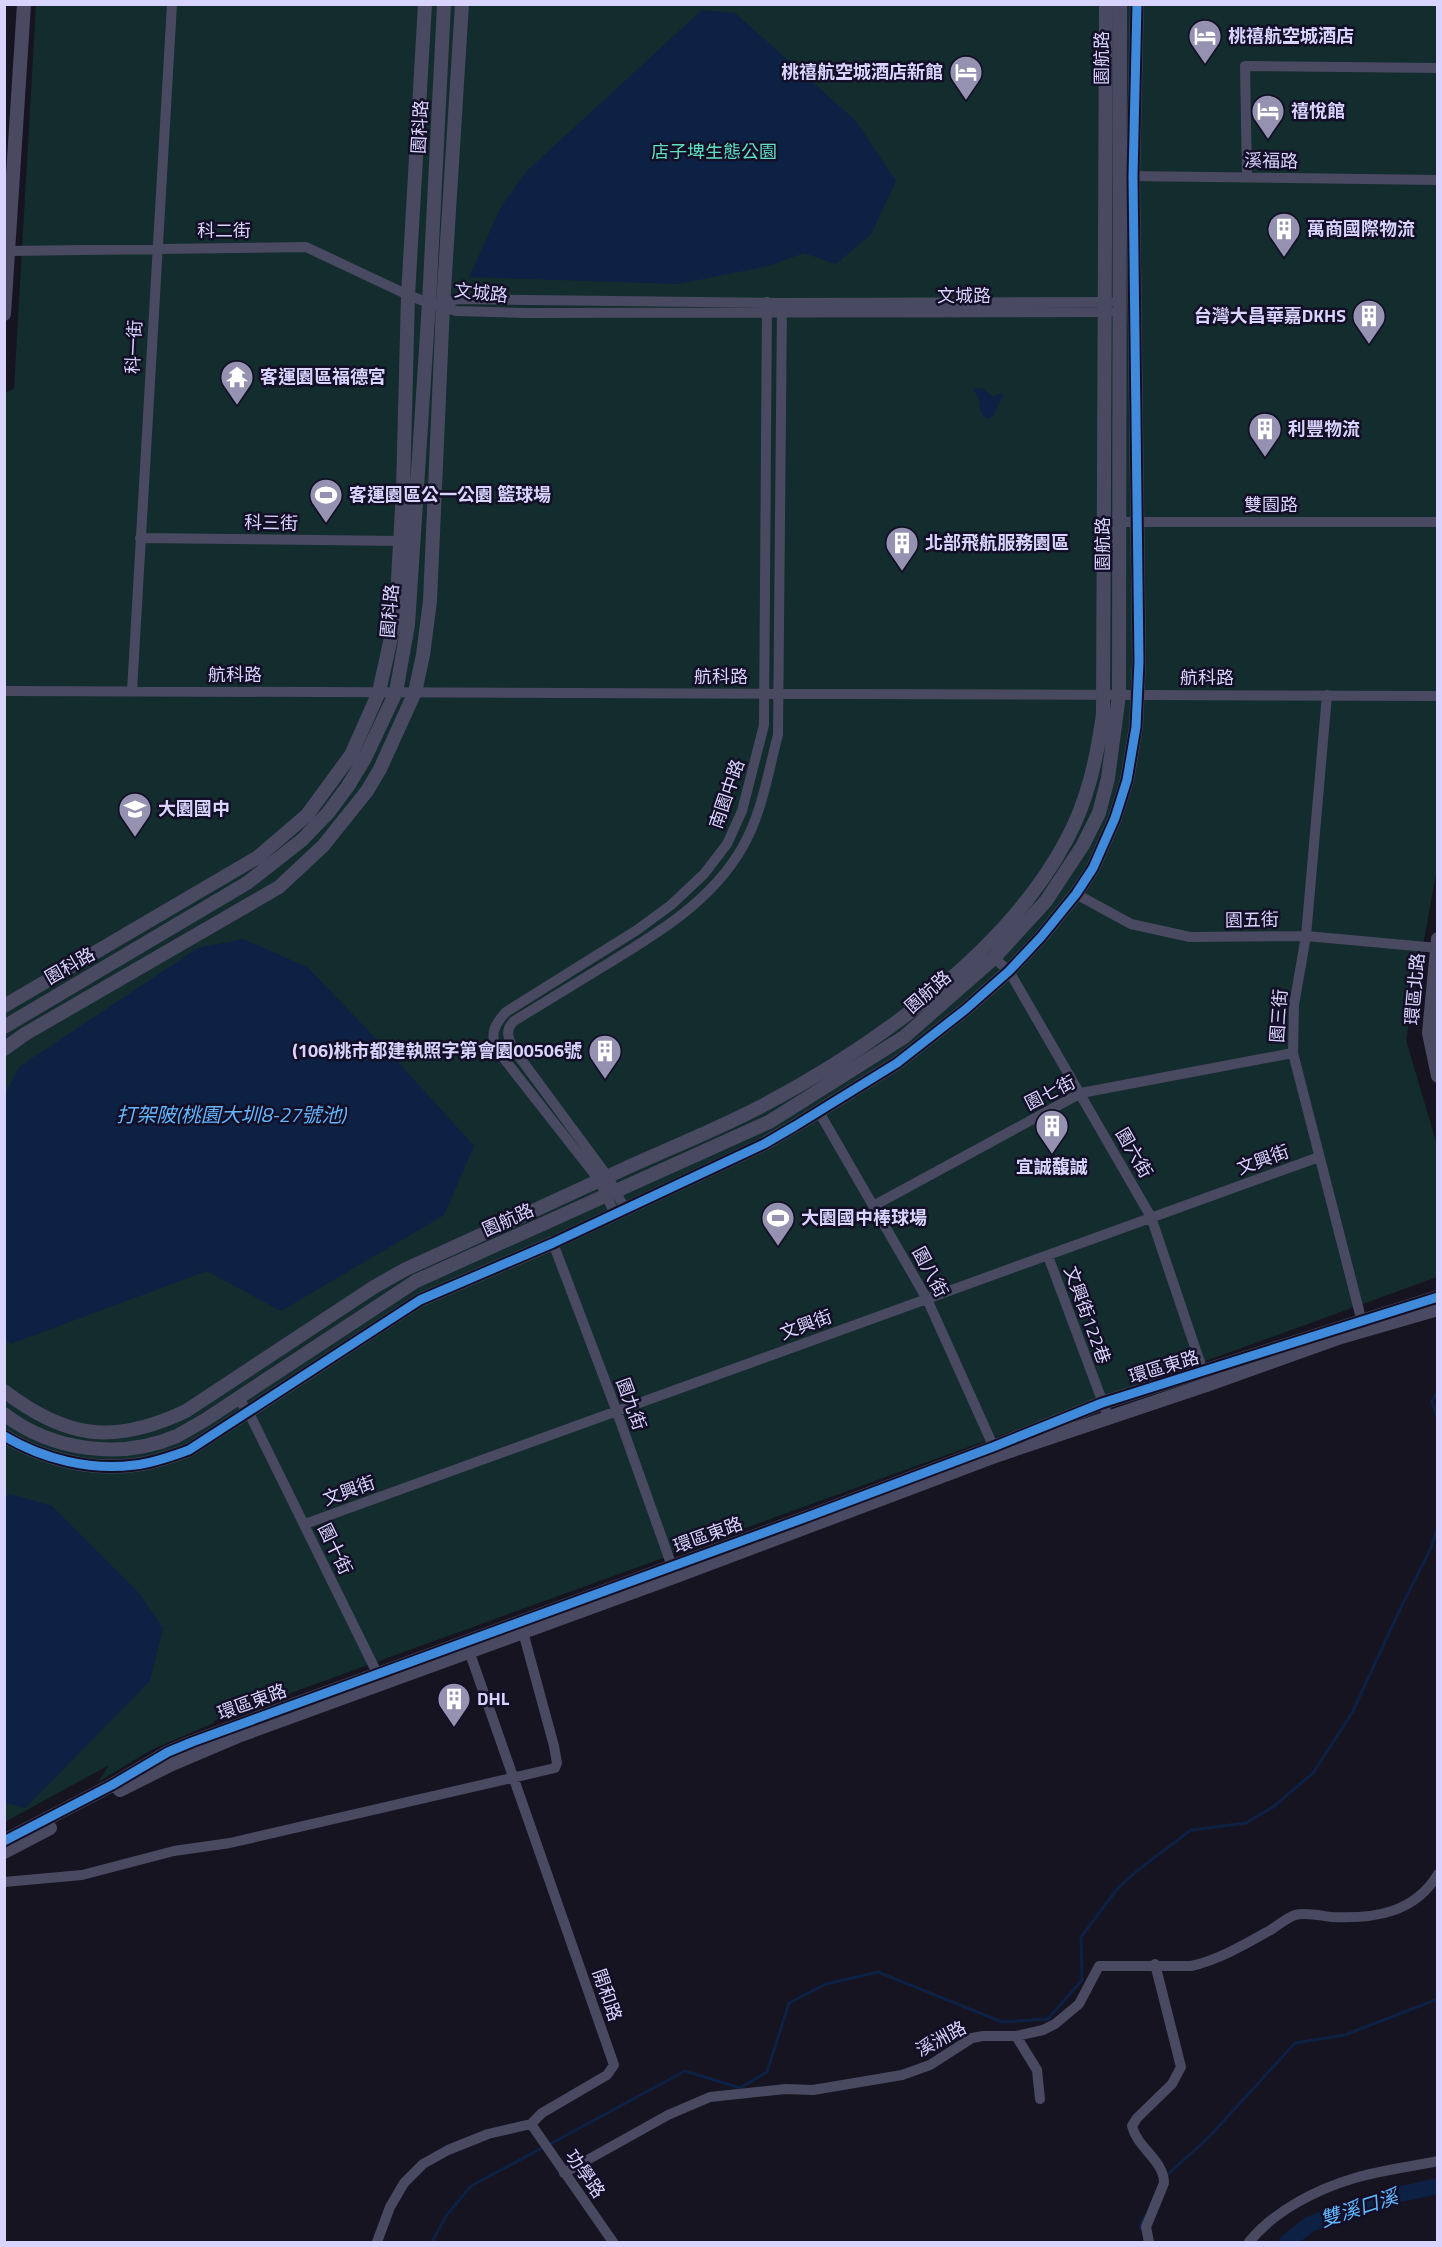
<svg xmlns="http://www.w3.org/2000/svg" width="1442" height="2247" font-family="'Titillium Web','Noto Sans TC',sans-serif">
<style>
.green{fill:#132c2d}
.water{fill:#0d2144}
.lines{fill:none;stroke-linecap:round;stroke-linejoin:round}
.stream{stroke:#0d2144;stroke-width:3}
.river{stroke:#0d2144;stroke-width:16}
.minor{stroke:#4a4962;stroke-width:10}
.tertiary{stroke:#4a4962;stroke-width:14}
.cycleway-casing{stroke:#130f26;stroke-width:13}
.cycleway{stroke:#408adc;stroke-width:9}
.labels{text-anchor:middle;stroke-width:5;stroke-linejoin:round;paint-order:stroke}
.poi-label{font-size:18px;font-weight:bold;fill:#d9d4ff;stroke:#130f26;text-anchor:start}
.street-label{font-size:18px;fill:#d9d4ff;stroke:#130f26}
.park-label{font-size:18px;fill:#5fe0c0;stroke:#130f26}
.water-label{font-size:20px;font-style:italic;fill:#62b6ff;stroke:#130f26}
</style>
<rect width="100%" height="100%" fill="#161421"/>
<path class="green" d="M 36,5 L 1437,5 L 1438,863 L 1406,1040 L 1437,1145 L 1437,1277 L 214,1721 L 214,1723 L 151,1750 L 98,1782 L 109,1765 L 5,1822 L 4,394 L 14,388 Z"/>
<path class="water" d="M 702,10 L 735,13 L 856,121 L 896,181 L 871,234 L 836,264 L 804,253 L 768,266 L 678,284 L 469,277 L 501,207 L 527,171 Z
M 982,388 L 993,397 L 1002,393 L 1003,395 L 994,415 L 989,419 C 977,414 982,408 978,398 C 977,395 975,392 973,389 Z
M 243,939 L 307,967 L 389,1052 L 474,1146 L 444,1215 L 281,1311 L 207,1271 L 10,1344 L 4,1337 L 4,1096 L 19,1067 L 198,948 Z
M 10,1494 L 52,1506 L 139,1593 L 163,1628 L 150,1681 L 25,1808 L 4,1802 L 4,1497 Z"/>
<g class="lines">
<path class="stream" d="M 1438,1390 L 1432,1401 L 1438,1420
M 550,2144 L 685,2071 L 740,2088 L 767,2072 L 789,2003 L 826,1984 L 878,1972 L 1002,2022 L 1048,2019 L 1082,1980 L 1081,1937 L 1118,1888 L 1138,1870 L 1191,1830 L 1246,1823 L 1273,1807 L 1313,1773 L 1352,1713 L 1402,1605 L 1431,1548 L 1438,1526
M 1166,2176 L 1208,2138 L 1295,2043 L 1345,2035 L 1438,1999
M 1141,2229 L 1140,2226 L 1145,2216
M 432,2242 L 446,2216 L 471,2186 L 544,2147"/>
<path class="river" d="M 1287,2242 L 1310,2224 L 1388,2197 L 1438,2186"/>
<path class="minor" d="M 1126,176 L 1438,180
M 1247,177 L 1245,66 L 1438,68
M 7,251 L 306,247 L 408,295 L 429,303 L 456,311 L 525,313 L 1110,312
M 443,306 L 456,299 L 782,303 L 1110,302
M 1105,522 L 1438,522
M 140,538 L 401,541
M 4,691 L 1438,696
M 132,691 L 172,4
M 1327,695 L 1306,936 L 1294,1005 L 1293,1053 L 1363,1326
M 1076,894 L 1131,924 L 1190,937 L 1306,936 L 1438,948
M 994,958 L 1009,971 L 1151,1217 L 1205,1377
M 819,1112 L 927,1299 L 996,1452
M 875,1205 L 1081,1093 L 1293,1053
M 625,1209 L 608,1177 L 512,1047 C 508,1036 505,1030 514,1021 C 544,1003 574,984 604,966 C 655,935 711,902 742,848 C 762,814 768,772 778,735 L 782,303
M 615,1214 L 599,1180 L 498,1051 C 489,1035 494,1025 506,1012 L 637,930 L 671,905 L 704,874 L 727,844 L 742,811 L 764,725 L 767,302
M 553,1243 L 617,1412 L 674,1572
M 1048,1256 L 1109,1419
M 238,1399 L 248,1411 L 380,1679
M 305,1524 L 1319,1157
M 4,1882 L 82,1875 L 174,1851 L 230,1843 L 555,1768 L 557,1763 L 554,1746 L 523,1632
M 1016,2036 L 1037,2070 L 1040,2099
M 531,2124 L 613,2242
M 564,2173 L 668,2115 L 710,2097 L 786,2089 L 813,2090 L 902,2075 L 930,2065 L 972,2038 L 983,2036 L 1016,2036 L 1043,2030 L 1055,2024 L 1079,2004 L 1099,1966 L 1191,1966 C 1218,1960 1244,1945 1267,1932 C 1276,1927 1286,1918 1295,1915 C 1306,1912 1322,1916 1332,1917 C 1374,1919 1415,1913 1438,1874
M 377,2242 L 390,2207 L 404,2183 L 423,2164 L 448,2150 L 488,2134 L 531,2124 L 542,2113 L 607,2075 L 614,2065 L 467,1645
M 1149,2242 L 1146,2227 L 1164,2183 C 1164,2160 1137,2148 1132,2126 L 1137,2118 L 1172,2084 L 1181,2067 L 1155,1964
M 1249,2242 C 1274,2211 1317,2189 1355,2178 C 1382,2170 1410,2167 1438,2161"/>
<path class="tertiary" d="M 4,314 L 24,4
M 1438,939 L 1429,1033 L 1438,1076
M 4,1006 L 258,857 L 307,815 L 351,755 L 379,692 L 396,615 L 403,490 L 408,295 L 425,4
M 4,1027 L 247,883 L 302,840 L 328,813 L 348,786 L 365,758 L 396,692 L 408,625 L 429,303 L 444,4
M 4,1049 L 25,1034 L 279,887 L 323,846 L 367,791 L 380,769 L 415,692 L 423,655 L 430,601 L 443,306 L 462,4
M 4,1391 C 67,1439 114,1445 186,1411 L 374,1287 L 406,1269 C 479,1236 551,1203 624,1169 C 668,1149 713,1131 756,1109 C 868,1051 1008,953 1067,839 C 1088,800 1097,757 1103,714 L 1106,4
M 4,1414 C 52,1451 121,1460 177,1436 C 186,1431 196,1425 205,1420 L 416,1281 L 769,1122 L 904,1037 L 994,958 L 1046,901 L 1083,845 L 1099,813 L 1108,778 L 1119,695 L 1120,4
M 4,1436 C 43,1459 90,1471 135,1465 C 154,1463 172,1456 189,1450 L 420,1300 L 553,1243 L 764,1144 L 795,1126 L 897,1063 L 966,1009 L 1009,971 L 1041,937 L 1076,894 L 1093,868 L 1115,818 L 1127,780 L 1136,727 L 1139,662 L 1133,176 L 1137,4
M 120,1790 L 172,1764 L 238,1736 L 674,1577 L 998,1455 L 1209,1384 L 1341,1337 L 1438,1309
M 4,1841 L 112,1785 L 168,1752 L 192,1742 L 807,1517 L 993,1447 L 1102,1403 L 1438,1297
M 4,1852 L 50,1828"/>
<g class="cycleway-casing">
<path id="cycleway" d="M 4,1436 C 43,1459 90,1471 135,1465 C 154,1463 172,1456 189,1450 L 420,1300 L 553,1243 L 764,1144 L 795,1126 L 897,1063 L 966,1009 L 1009,971 L 1041,937 L 1076,894 L 1093,868 L 1115,818 L 1127,780 L 1136,727 L 1139,662 L 1133,176 L 1137,4
M 4,1841 L 112,1785 L 168,1752 L 192,1742 L 807,1517 L 993,1447 L 1102,1403 L 1438,1297"/>
</g>
<use href="#cycleway" class="cycleway"/>
</g>
<defs>
<g id="hotel-pin" transform="scale(1.725)"><path d="M0 17L-7.5 6A9.5 9.5 0 1 1 7.5 6Z" fill="#9591b1" stroke="#130f26"/><path d="M-6-4.5h1.5V1H6V5H4.5V3h-9V5H-6ZM-4 0a1.8 1.8 0 1 1 3.6 0ZM.5 0V-2.5h3Q6-2.5 6 0Z" fill="#fff"/></g>
<g id="building-pin" transform="scale(1.725)"><path d="M0 17L-7.5 6A9.5 9.5 0 1 1 7.5 6Z" fill="#9591b1" stroke="#130f26"/><path d="M-4-6H4V6H1V3H-1V6H-4ZM-2.5-4.3h1.7v1.8h-1.7ZM.8-4.3h1.7v1.8H.8ZM-2.5-1h1.7V.8h-1.7ZM.8-1h1.7V.8H.8Z" fill="#fff"/></g>
<g id="temple-pin" transform="scale(1.725)"><path d="M0 17L-7.5 6A9.5 9.5 0 1 1 7.5 6Z" fill="#9591b1" stroke="#130f26"/><path d="M0-6L5-2H3V0L6.5 2.5H4V6H1.5V3h-3V6H-4V2.5H-6.5L-3 0V-2H-5Z" fill="#fff"/></g>
<g id="stadium-pin" transform="scale(1.725)"><path d="M0 17L-7.5 6A9.5 9.5 0 1 1 7.5 6Z" fill="#9591b1" stroke="#130f26"/><path d="M0-5a6.5 5 0 1 0 0 10a6.5 5 0 1 0 0-10ZM-3.5-1.8h7v3.6h-7Z" fill="#fff"/></g>
<g id="school-pin" transform="scale(1.725)"><path d="M0 17L-7.5 6A9.5 9.5 0 1 1 7.5 6Z" fill="#9591b1" stroke="#130f26"/><path d="M0-5L7-2L0 1L-7-2ZM-4 1L0 2.5L4 1V4Q0 6-4 4Z" fill="#fff"/></g>
</defs>
<g fill-rule="evenodd">
<use href="#hotel-pin" x="1205" y="36"/>
<use href="#hotel-pin" x="966" y="72"/>
<use href="#hotel-pin" x="1268" y="111"/>
<use href="#building-pin" x="1284" y="229"/>
<use href="#building-pin" x="1369" y="316"/>
<use href="#temple-pin" x="237" y="377"/>
<use href="#building-pin" x="1265" y="429"/>
<use href="#stadium-pin" x="326" y="495"/>
<use href="#building-pin" x="902" y="543"/>
<use href="#school-pin" x="135" y="809"/>
<use href="#building-pin" x="605" y="1051"/>
<use href="#building-pin" x="1052" y="1126"/>
<use href="#stadium-pin" x="778" y="1218"/>
<use href="#building-pin" x="454" y="1699"/>
</g>
<g class="labels">
<g class="poi-label">
<text x="1228" y="42">桃禧航空城酒店</text>
<text x="943" y="78" text-anchor="end">桃禧航空城酒店新館</text>
<text x="1291" y="117">禧悅館</text>
<text x="1307" y="235">萬商國際物流</text>
<text x="1346" y="322" text-anchor="end">台灣大昌華嘉DKHS</text>
<text x="260" y="383">客運園區福德宮</text>
<text x="1288" y="435">利豐物流</text>
<text x="349" y="501">客運園區公一公園 籃球場</text>
<text x="925" y="549">北部飛航服務園區</text>
<text x="158" y="815">大園國中</text>
<text x="582" y="1057" text-anchor="end">(106)桃市都建執照字第會園00506號</text>
<text x="1052" y="1173" text-anchor="middle">宜誠馥誠</text>
<text x="801" y="1224">大園國中棒球場</text>
<text x="477" y="1705">DHL</text>
</g>
<g class="street-label">
<text transform="translate(1102 58) rotate(-90)" y="6">園航路</text>
<text transform="translate(420 127) rotate(-87)" y="6">園科路</text>
<text transform="translate(1271 161) rotate(1)" y="6">溪福路</text>
<text x="224" y="237">科二街</text>
<text transform="translate(481 293) rotate(6)" y="6">文城路</text>
<text x="964" y="302">文城路</text>
<text transform="translate(134 347) rotate(-87)" y="6">科一街</text>
<text x="1271" y="511">雙園路</text>
<text transform="translate(271 523) rotate(1)" y="6">科三街</text>
<text transform="translate(1103 544) rotate(-90)" y="6">園航路</text>
<text transform="translate(390 611) rotate(-85)" y="6">園科路</text>
<text x="235" y="681">航科路</text>
<text x="721" y="683">航科路</text>
<text x="1207" y="684">航科路</text>
<text transform="translate(727 794) rotate(-71)" y="6">南園中路</text>
<text transform="translate(1252 920) rotate(-1)" y="6">園五街</text>
<text transform="translate(70 966) rotate(-30)" y="6">園科路</text>
<text transform="translate(1415 989) rotate(-85)" y="6">環區北路</text>
<text transform="translate(928 992) rotate(-41)" y="6">園航路</text>
<text transform="translate(1279 1016) rotate(-86)" y="6">園三街</text>
<text transform="translate(1050 1093) rotate(-27)" y="6">園七街</text>
<text transform="translate(1134 1153) rotate(60)" y="6">園六街</text>
<text transform="translate(1263 1160) rotate(-20)" y="6">文興街</text>
<text transform="translate(508 1220) rotate(-24)" y="6">園航路</text>
<text transform="translate(930 1272) rotate(62)" y="6">園八街</text>
<text transform="translate(1087 1315) rotate(70)" y="6">文興街122巷</text>
<text transform="translate(806 1325) rotate(-20)" y="6">文興街</text>
<text transform="translate(1164 1367) rotate(-17)" y="6">環區東路</text>
<text transform="translate(631 1404) rotate(70)" y="6">園九街</text>
<text transform="translate(349 1491) rotate(-20)" y="6">文興街</text>
<text transform="translate(708 1535) rotate(-20)" y="6">環區東路</text>
<text transform="translate(335 1549) rotate(64)" y="6">園十街</text>
<text transform="translate(252 1702) rotate(-20)" y="6">環區東路</text>
<text transform="translate(607 1995) rotate(71)" y="6">開和路</text>
<text transform="translate(941 2039) rotate(-28)" y="6">溪洲路</text>
<text transform="translate(585 2174) rotate(55)" y="6">功學路</text>
</g>
<g class="park-label">
<text x="714" y="158">店子埤生態公園</text>
</g>
<g class="water-label">
<text x="231" y="1122">打架陂(桃園大圳8-27號池)</text>
<text transform="translate(1359 2208) rotate(-18)" y="7">雙溪口溪</text>
</g>
</g>
<rect width="1442" height="2247" fill="none" stroke="#d9d4ff" stroke-width="12"/>
</svg>
